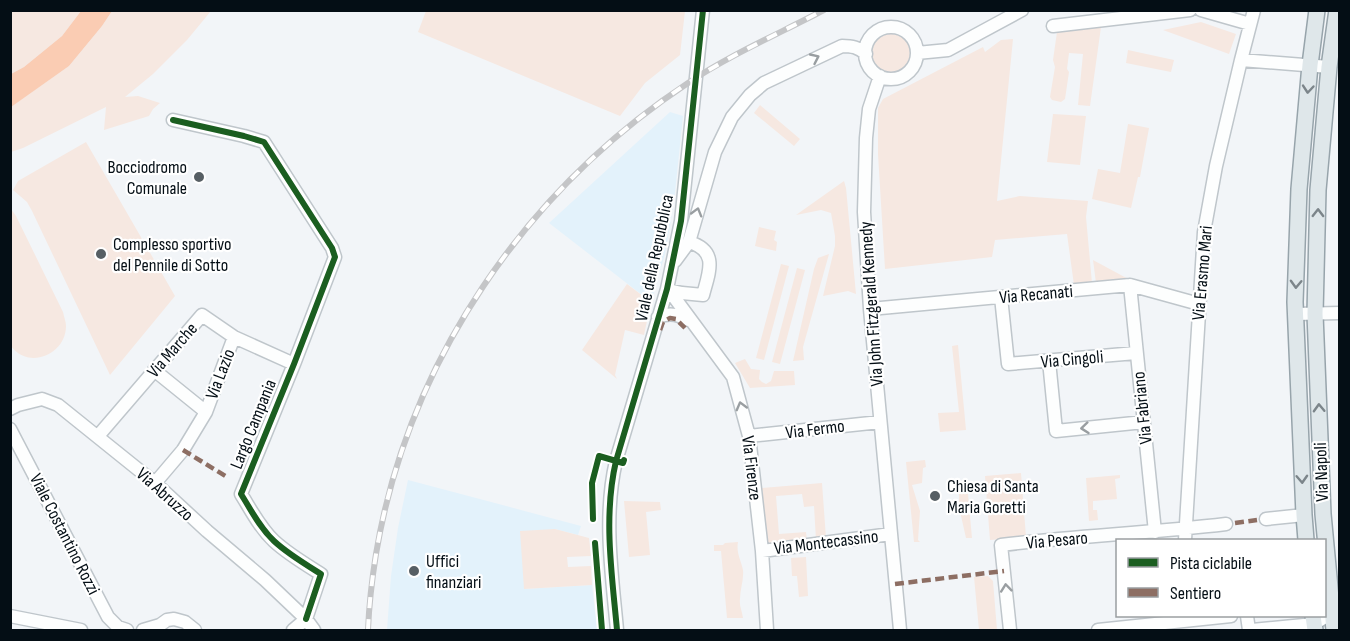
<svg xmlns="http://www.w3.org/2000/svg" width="1350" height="641" font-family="'Sofia Sans Condensed',sans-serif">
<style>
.built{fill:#e3f2fb}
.green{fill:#f6e8e1}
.water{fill:#faccb3}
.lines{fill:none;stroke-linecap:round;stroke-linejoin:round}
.minor-casing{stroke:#bfc6cb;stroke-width:15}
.major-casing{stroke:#97a4ab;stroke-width:18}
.minor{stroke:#fdfefe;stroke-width:12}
.major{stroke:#dfe7ea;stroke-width:15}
.rail-casing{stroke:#c4c5c7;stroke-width:6}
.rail{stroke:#fff;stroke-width:4;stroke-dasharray:11;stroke-linecap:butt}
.quiet{stroke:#8d6e63;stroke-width:4.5;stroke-dasharray:9 4.5;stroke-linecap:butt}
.cycleway-casing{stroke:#fff;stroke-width:10}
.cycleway{stroke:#1b5e20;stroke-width:6}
.oneway{stroke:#999ea1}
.oneway2{stroke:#7c858a}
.poi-dot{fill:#575f64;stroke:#fff;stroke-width:2}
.labels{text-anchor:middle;stroke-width:4.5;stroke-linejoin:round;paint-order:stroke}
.poi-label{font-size:18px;fill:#040e15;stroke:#fff;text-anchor:start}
.street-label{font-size:18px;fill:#040e15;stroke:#fff}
</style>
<rect width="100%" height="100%" fill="#f2f5f8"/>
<path class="built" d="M 670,112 L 683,116 L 674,202 L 665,254 L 651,302 L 549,223 Z
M 408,480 L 581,526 L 578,535 L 555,529 L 524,589 L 592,585 L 597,630 L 387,630 L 391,576 L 398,528 Z"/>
<path class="green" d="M 10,11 L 81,11 L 62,36 L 24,67 L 11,74 Z
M 112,11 L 211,11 L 187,40 L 153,74 L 125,97 L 138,96 L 160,103 L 153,109 L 149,116 L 104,130 L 106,107 L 23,148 L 11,152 L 10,107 L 69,66 L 102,26 Z
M 426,11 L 426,10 L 685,11 L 680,55 L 645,83 L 620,116 L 418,32 Z
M 1201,22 L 1236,34 L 1229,54 L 1163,30 Z
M 1101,27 L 1090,106 L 1078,105 L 1083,54 L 1069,53 L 1067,69 L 1069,72 L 1065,99 L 1061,102 L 1052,100 L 1050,97 L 1055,67 L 1053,60 L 1057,32 Z
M872 53a19 19 0 1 1 38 0a19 19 0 1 1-38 0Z
M 1013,39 L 997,201 L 1020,196 L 1088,201 L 1086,217 L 1092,283 L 1074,285 L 1067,234 L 995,240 L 992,257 L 885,269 L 878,154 L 878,108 L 883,99 L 983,47 L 985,52 L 1001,40 Z
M 1128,50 L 1174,60 L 1171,72 L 1126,63 Z
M 760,105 L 800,139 L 794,146 L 754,113 Z
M 1053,114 L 1086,116 L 1080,165 L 1047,162 Z
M 1128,124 L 1149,128 L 1140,177 L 1138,177 L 1131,208 L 1092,199 L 1098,169 L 1120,173 Z
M 86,142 L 175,296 L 110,375 L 32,211 L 27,202 L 13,190 L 18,181 Z
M 844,181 L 846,188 L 856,294 L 848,291 L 823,296 L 835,246 L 835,236 L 831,213 L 821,210 L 796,215 Z
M 11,209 L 16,216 L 63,312 C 64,317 66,322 66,326 C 66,355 28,370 11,346 Z
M 759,227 L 776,231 L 774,240 L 777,242 L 776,251 L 755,246 Z
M 829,254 L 803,347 L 804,360 L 793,361 L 814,269 L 818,258 Z
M 1093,260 L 1132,281 L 1096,283 Z
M 781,264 L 789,266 L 764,360 L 756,358 Z
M 797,268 L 805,270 L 780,364 L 772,362 Z
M 627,284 L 651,302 L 644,335 L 625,330 L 615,375 L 617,379 L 582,350 Z
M 958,345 L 966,430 L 940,432 L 938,413 L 959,412 L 952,346 Z
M 745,359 L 751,369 L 760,370 L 759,379 L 762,382 L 766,384 L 771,381 L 774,371 L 794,371 L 795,385 L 750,388 L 735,363 Z
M 925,460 L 926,467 L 923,468 L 922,483 L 912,485 L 920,511 L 918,540 L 920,542 L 914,542 L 906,462 Z
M 1021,473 L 1026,537 L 990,540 L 985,476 Z
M 1120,475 L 1120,478 L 1115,479 L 1117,499 L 1093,501 L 1093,510 L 1097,510 L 1098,520 L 1089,521 L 1086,478 Z
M 822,483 L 826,538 L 816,540 L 814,506 L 804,507 L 802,494 L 776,496 L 779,534 L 806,532 L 807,542 L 767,545 L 762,488 Z
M 959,483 L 965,483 L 966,493 L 968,494 L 972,538 L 966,538 L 959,507 Z
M 624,501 L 660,502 L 661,510 L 646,512 L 650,555 L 629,557 Z
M 555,529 L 589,538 L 591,556 L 567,557 L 568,567 L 591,566 L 592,585 L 524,589 L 520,531 Z
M 738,542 C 736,553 741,560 743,570 C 744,580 740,589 740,599 C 739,605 742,611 743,618 L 727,618 L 721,551 L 714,551 L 714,545 L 723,545 L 725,543 Z
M 806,557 L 808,596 L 799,597 L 797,576 L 792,576 L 791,558 Z
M 988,576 L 993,581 L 997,630 L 979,630 L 974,577 Z"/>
<path class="water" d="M 81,11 L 112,11 L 102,26 L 69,66 L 11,107 L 11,74 L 24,67 L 62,36 Z"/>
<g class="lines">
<g class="minor-casing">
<path id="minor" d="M 1201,10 L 1250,24
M 1053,26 L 1190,10
M865 53a26 26 0 1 1 52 0a26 26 0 1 1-52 0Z
M 917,53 L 948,50 L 1022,10
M 1241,60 L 1329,67
M 880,76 L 869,109 L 866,138 L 864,212 L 870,309 L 900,630
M 173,120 L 244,136 L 264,142 L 332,248 L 335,257 L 294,364 L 241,494 C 251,510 260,528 274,541 C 288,554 305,564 321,574 L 306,619
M 675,261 L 689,242 L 715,152 L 732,117 L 750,95 L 764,83 L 842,46 C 852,46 858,47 866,54
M 1130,285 L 1155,532
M 667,289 L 674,297 L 733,377 L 749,436 L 762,551 L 767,630
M 668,290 L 682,293 L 703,295 C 709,272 719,251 689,242
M 1001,297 L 1008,364 L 1136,353
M 870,309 L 1130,285 L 1199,304
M 1295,314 L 1340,313
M 658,317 C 671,312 679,315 691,321
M 1049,361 L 1056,431 L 1144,422
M 154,370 L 206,412
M 10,409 L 18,405 L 42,399 L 58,405 L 155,483 L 207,531 L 265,580 L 306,619 L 314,630
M 10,429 L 108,617 L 118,627 L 127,630
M 98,436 L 202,315 L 234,337 L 294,364
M 749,436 L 880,422
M 155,483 L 183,450 L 206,412 L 234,337
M 1266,519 L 1304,515
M 1185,540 L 1204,232 L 1216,166 L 1241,60 L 1254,10
M 762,551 L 891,534
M 10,616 L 81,630
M 1247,616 L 1249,630
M 143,630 L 160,625 L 167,620 L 174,619 L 185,622 L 195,630
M 293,630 L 306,619
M 617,630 C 612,574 603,517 616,461 L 667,289 L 681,221 L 703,10
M 1010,630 L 1001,545 C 1076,536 1152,533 1226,524
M 1098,630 L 1231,616
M 1252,630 L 1314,624 L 1332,613 L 1340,612"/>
</g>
<g class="major-casing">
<path id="major" d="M 1306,540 L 1304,515 L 1295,302 L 1299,189 L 1310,65 L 1317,10
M 1313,616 L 1315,630
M 1334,630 L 1323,514 L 1315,314 L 1318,190 L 1329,67 L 1337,10"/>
</g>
<use href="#minor" class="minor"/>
<use href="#major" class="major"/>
<g class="rail-casing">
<path id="rail" d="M 368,630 C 369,605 372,579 376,554 C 408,361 526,190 688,83 C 730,55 778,34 824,10"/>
</g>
<use href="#rail" class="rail"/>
<path class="quiet" d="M 660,330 L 663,322 L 670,318 L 676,319 L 685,328
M 183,450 L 227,477
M 1235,523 L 1257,520
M 895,584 L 1004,571"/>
<g class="cycleway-casing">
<path id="cycleway" d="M 173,120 L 244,136 L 264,142 L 332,248 L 335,257 L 294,364 L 241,494 C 251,510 260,528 274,541 C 288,554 305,564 321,574 L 306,619
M 593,519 L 592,483 L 599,456 L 623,463 L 624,460
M 595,543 L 602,630
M 617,630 C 612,574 603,517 616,461 L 667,289 L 681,221 L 703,10"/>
</g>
<use href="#cycleway" class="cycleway"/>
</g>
<defs><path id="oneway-chevron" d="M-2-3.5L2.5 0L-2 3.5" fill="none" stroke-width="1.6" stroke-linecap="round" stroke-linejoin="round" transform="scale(1.5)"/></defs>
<g class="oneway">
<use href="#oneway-chevron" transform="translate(815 58) rotate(-25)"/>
<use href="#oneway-chevron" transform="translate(697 212) rotate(-74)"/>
<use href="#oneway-chevron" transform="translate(741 406) rotate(-105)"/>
<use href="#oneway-chevron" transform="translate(1085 428) rotate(174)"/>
<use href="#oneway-chevron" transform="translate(1006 588) rotate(-96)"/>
</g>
<g class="oneway2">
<use href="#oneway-chevron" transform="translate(1308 89) rotate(95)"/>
<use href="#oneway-chevron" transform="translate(1318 213) rotate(-89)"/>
<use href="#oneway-chevron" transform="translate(1296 284) rotate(92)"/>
<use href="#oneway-chevron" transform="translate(1319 408) rotate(-92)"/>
<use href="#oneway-chevron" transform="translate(1302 479) rotate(87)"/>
</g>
<g class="poi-dot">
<circle cx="199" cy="177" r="6"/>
<circle cx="101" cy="254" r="6"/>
<circle cx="935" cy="496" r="6"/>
<circle cx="414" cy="571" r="6"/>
</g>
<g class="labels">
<g class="poi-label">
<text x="187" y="173" text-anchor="end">Bocciodromo<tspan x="187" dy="21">Comunale</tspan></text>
<text x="113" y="250">Complesso sportivo<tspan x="113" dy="21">del Pennile di Sotto</tspan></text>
<text x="947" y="492">Chiesa di Santa<tspan x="947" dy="21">Maria Goretti</tspan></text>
<text x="426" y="567">Uffici<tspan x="426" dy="21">finanziari</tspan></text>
</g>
<g class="street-label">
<text transform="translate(654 258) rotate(-78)" y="6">Viale della Repubblica</text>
<text transform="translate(1202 273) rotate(-85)" y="6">Via Erasmo Mari</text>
<text transform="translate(1036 294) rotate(-5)" y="6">Via Recanati</text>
<text transform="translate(871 304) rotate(-94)" y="6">Via John Fitzgerald Kennedy</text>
<text transform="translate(172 350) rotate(-49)" y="6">Via Marche</text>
<text transform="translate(1072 359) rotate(-5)" y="6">Via Cingoli</text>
<text transform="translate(220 374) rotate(-69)" y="6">Via Lazio</text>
<text transform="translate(1142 408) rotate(-96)" y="6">Via Fabriano</text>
<text transform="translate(253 424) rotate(-68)" y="6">Largo Campania</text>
<text transform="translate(815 429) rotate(-7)" y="6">Via Fermo</text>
<text transform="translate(752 468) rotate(83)" y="6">Via Firenze</text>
<text transform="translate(1321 472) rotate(-92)" y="6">Via Napoli</text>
<text transform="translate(165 494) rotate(42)" y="6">Via Abruzzo</text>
<text transform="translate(65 534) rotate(63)" y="6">Viale Costantino Rozzi</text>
<text transform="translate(1057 540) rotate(-5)" y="6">Via Pesaro</text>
<text transform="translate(826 542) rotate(-7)" y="6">Via Montecassino</text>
</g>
</g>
<rect width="1350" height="641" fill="none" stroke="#040e15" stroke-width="24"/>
<rect x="1116" y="539" width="210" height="78" fill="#ffffff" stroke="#9b9fa1" stroke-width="1.5"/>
<rect x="1128" y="558" width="30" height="9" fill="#1b5e20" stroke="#9b9fa1" stroke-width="1.5"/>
<text x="1170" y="569" font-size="18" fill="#040e15">Pista ciclabile</text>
<rect x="1128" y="588" width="30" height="9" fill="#8d6e63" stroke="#9b9fa1" stroke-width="1.5"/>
<text x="1170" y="599" font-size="18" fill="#040e15">Sentiero</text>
</svg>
